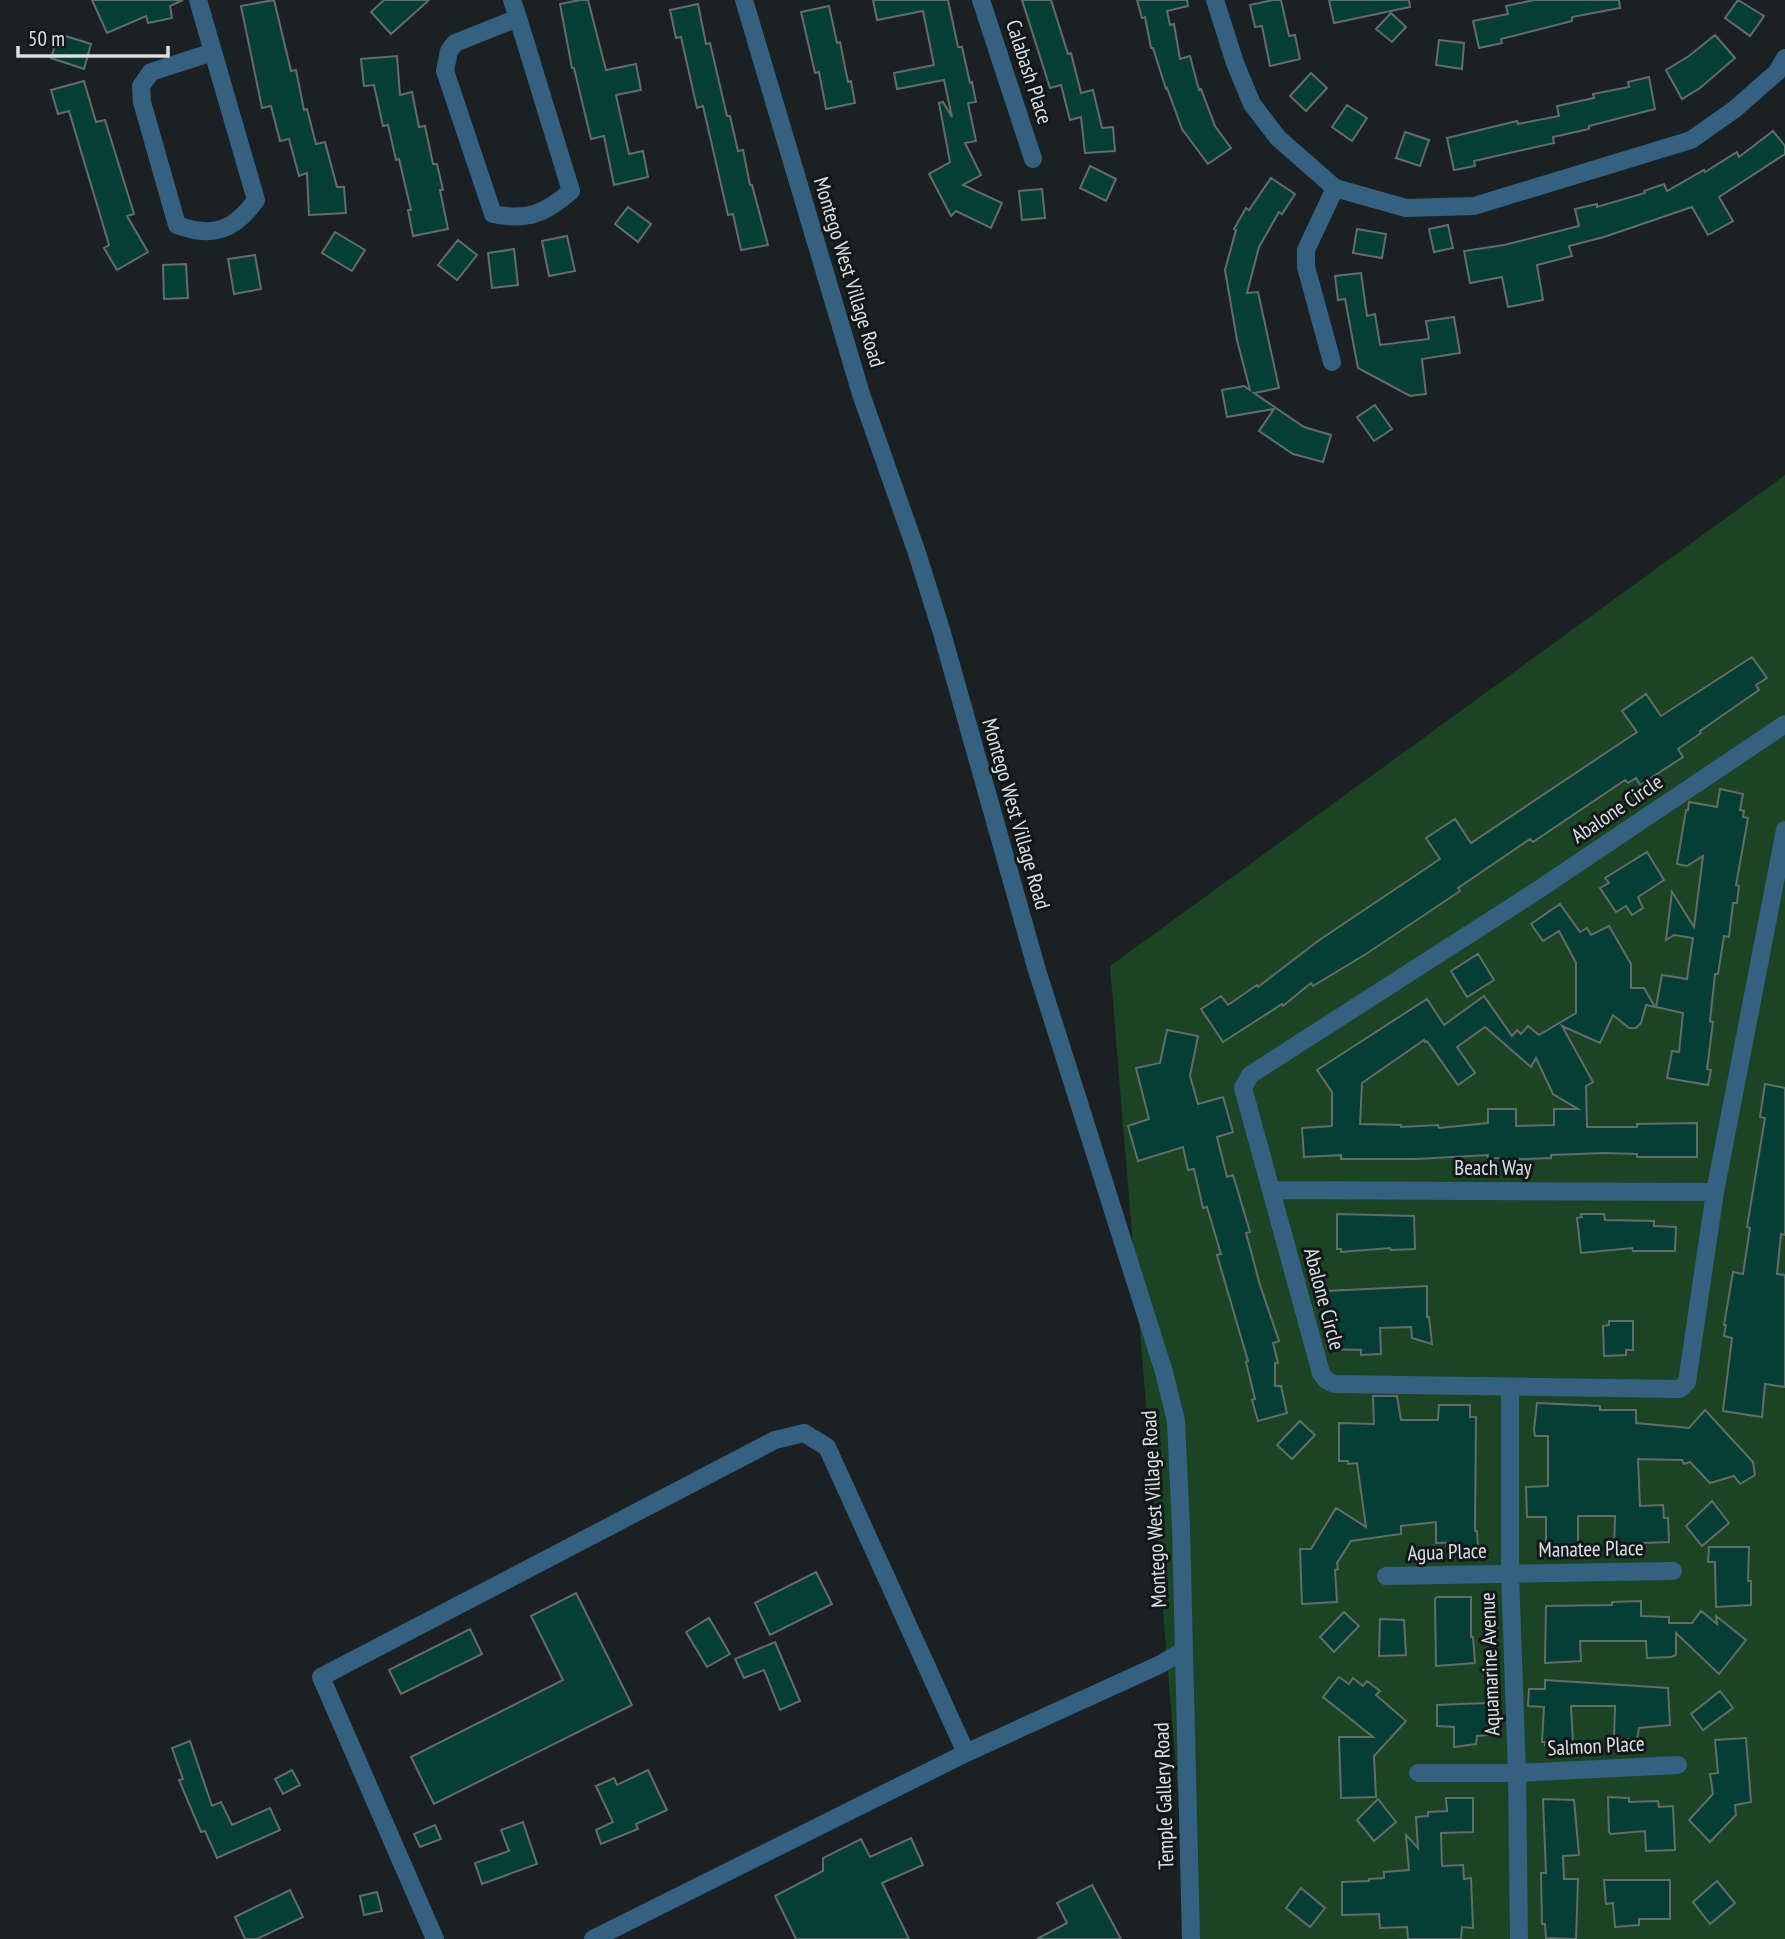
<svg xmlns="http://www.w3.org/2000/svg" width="1785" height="1939" font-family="'PT Sans Narrow',sans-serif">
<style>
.green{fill:#1b4424}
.building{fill:#043e35;stroke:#646c6a;stroke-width:2;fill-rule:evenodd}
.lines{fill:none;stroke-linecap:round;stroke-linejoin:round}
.minor{stroke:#356180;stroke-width:18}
.labels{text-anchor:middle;stroke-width:6;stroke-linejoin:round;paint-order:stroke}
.street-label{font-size:21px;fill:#dce0e1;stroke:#121819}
</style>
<rect width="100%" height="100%" fill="#1b2122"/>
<path class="green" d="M 1785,475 L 1785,1939 L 1190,1939 L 1110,966 Z"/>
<path class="building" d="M 92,0 L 183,0 L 170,6 L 172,18 L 148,23 L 146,16 L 107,33 Z
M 274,0 L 291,71 L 296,70 L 304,110 L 307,109 L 316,144 L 325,142 L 337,187 L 344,187 L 346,213 L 309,215 L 307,173 L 299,176 L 289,139 L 280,141 L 271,106 L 262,108 L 241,6 Z
M 384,0 L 429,0 L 391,34 L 371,12 Z
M 580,0 L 588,0 L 606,70 L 636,64 L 641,90 L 616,95 L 629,154 L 643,151 L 648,177 L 614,185 L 604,136 L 591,139 L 574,68 L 572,68 L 560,4 Z
M 873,0 L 948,0 L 958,47 L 962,47 L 970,83 L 972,82 L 976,102 L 968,103 L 976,141 L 965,143 L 981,175 L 963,185 L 1002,203 L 991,228 L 956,211 L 951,216 L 929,174 L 950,162 L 939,103 L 943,102 L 952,117 L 944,80 L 897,89 L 894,73 L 934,65 L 923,11 L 877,20 Z
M 1022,0 L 1051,0 L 1068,54 L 1071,53 L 1081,93 L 1093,90 L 1102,128 L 1113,127 L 1115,151 L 1085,153 L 1081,117 L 1070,120 L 1061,85 L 1050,88 Z
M 1137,0 L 1187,0 L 1188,6 L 1167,11 L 1170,25 L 1174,24 L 1180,59 L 1190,56 L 1199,90 L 1201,89 L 1215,126 L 1231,148 L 1208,164 L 1182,129 L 1167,88 L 1166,89 L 1153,48 L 1151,48 L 1145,17 L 1142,18 Z
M 1273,0 L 1281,0 L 1289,36 L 1295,35 L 1300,59 L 1270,66 L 1262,26 L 1255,27 L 1250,5 Z
M 1329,0 L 1409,0 L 1410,7 L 1334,23 Z
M 1534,0 L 1619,0 L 1620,8 L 1572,17 L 1572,21 L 1501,39 L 1502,43 L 1479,48 L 1473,21 L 1508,14 L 1506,6 Z
M 1738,0 L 1764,16 L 1750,36 L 1725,18 Z
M 698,4 L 706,44 L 710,43 L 727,116 L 730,116 L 738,151 L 743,150 L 750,185 L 752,185 L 768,245 L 741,250 L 733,214 L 728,215 L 703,106 L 697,108 L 681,37 L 676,38 L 670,10 Z
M 829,6 L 837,43 L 840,42 L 848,82 L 851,81 L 855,103 L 826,109 L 819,72 L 815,73 L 801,12 Z
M 1391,13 L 1406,27 L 1392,42 L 1376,29 Z
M 59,34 L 91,44 L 84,69 L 51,58 Z
M 1715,35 L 1735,58 L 1700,88 L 1682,99 L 1666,70 L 1689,56 Z
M 1439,40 L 1464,43 L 1462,69 L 1436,65 Z
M 397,56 L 400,95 L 412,92 L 419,127 L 425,126 L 433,164 L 437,164 L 443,190 L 440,190 L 448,229 L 413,236 L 408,210 L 411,210 L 399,159 L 396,160 L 388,125 L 383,126 L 374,85 L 364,86 L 361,59 Z
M 1311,73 L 1327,88 L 1306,111 L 1290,96 Z
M 1649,77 L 1655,109 L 1589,126 L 1589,129 L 1553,137 L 1554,143 L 1474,161 L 1475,166 L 1454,170 L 1447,138 L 1517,121 L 1518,124 L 1559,116 L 1557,106 L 1594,98 L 1593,94 L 1629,87 L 1628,82 Z
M 84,81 L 96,122 L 105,120 L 134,214 L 127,216 L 148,252 L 117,270 L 104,248 L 109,245 L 69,111 L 58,114 L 51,90 Z
M 1347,105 L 1367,118 L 1352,141 L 1332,127 Z
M 1773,131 L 1785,146 L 1785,154 L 1719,197 L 1733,221 L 1708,235 L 1692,207 L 1604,237 L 1569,246 L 1572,256 L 1537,265 L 1543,300 L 1508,307 L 1502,277 L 1470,283 L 1464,251 L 1504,245 L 1579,226 L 1575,209 L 1597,204 L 1597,207 L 1645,193 L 1644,191 L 1664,184 L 1667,191 L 1704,170 L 1705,172 L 1737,152 L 1739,157 Z
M 1405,132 L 1429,140 L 1420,166 L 1396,158 Z
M 1090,166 L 1116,179 L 1106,201 L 1080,188 Z
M 1271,178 L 1295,194 L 1282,214 L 1279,212 L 1259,247 L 1247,293 L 1258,292 L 1279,388 L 1254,393 L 1304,427 L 1331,435 L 1323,462 L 1293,454 L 1259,431 L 1274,409 L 1227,417 L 1222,390 L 1244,386 L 1250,390 L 1237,340 L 1225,270 L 1236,230 L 1234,229 L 1246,208 L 1249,210 Z
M 1042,189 L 1045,218 L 1022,220 L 1019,191 Z
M 628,207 L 651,224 L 638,242 L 615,224 Z
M 1448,225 L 1453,248 L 1434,252 L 1429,229 Z
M 1357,229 L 1386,234 L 1382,258 L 1353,253 Z
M 335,232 L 365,250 L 352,271 L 322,253 Z
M 567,236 L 575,271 L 549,276 L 542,241 Z
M 458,240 L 477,255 L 457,280 L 438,265 Z
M 514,249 L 518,285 L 492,288 L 488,253 Z
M 255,255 L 261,289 L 234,294 L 228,259 Z
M 186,264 L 188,298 L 164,299 L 163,265 Z
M 1361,273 L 1367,316 L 1375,314 L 1380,345 L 1429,339 L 1426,321 L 1454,317 L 1460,353 L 1422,359 L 1426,394 L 1410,396 L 1358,368 L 1345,299 L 1338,300 L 1335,276 Z
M 1375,405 L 1392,429 L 1374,441 L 1357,417 Z
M 1752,657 L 1767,678 L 1756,685 L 1759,690 L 1700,731 L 1701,733 L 1678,749 L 1683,757 L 1640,785 L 1636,778 L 1628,783 L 1625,780 L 1533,842 L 1530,839 L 1458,888 L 1460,891 L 1366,954 L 1313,986 L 1311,983 L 1283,1006 L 1282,1004 L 1223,1042 L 1201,1009 L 1221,996 L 1228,1005 L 1257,985 L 1258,987 L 1318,941 L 1440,859 L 1426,838 L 1455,819 L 1471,843 L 1637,732 L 1622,711 L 1646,694 L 1661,716 Z
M 1720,789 L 1743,794 L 1740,810 L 1744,811 L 1743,817 L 1748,818 L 1736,885 L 1739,886 L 1737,903 L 1733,903 L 1729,937 L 1724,936 L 1718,974 L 1715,974 L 1710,1021 L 1713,1022 L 1707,1069 L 1711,1070 L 1708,1085 L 1667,1078 L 1672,1051 L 1679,1052 L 1683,1013 L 1656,1007 L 1662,975 L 1687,979 L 1693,938 L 1674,935 L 1666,940 L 1672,892 L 1694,927 L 1703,856 L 1687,866 L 1677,864 L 1686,810 L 1688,810 L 1689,802 L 1717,807 Z
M 1647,852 L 1664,880 L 1638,897 L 1643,908 L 1632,915 L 1626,906 L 1616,912 L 1600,888 L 1609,883 L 1605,878 Z
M 1560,904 L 1580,932 L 1587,928 L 1591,935 L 1609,926 L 1631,964 L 1631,988 L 1644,988 L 1655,1007 L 1646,1005 L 1641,1023 L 1636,1028 L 1629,1028 L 1613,1015 L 1600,1043 L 1562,1026 L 1593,1082 L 1586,1086 L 1587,1127 L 1637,1127 L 1637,1124 L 1697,1123 L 1697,1157 L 1637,1157 L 1637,1154 L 1604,1153 L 1551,1155 L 1551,1158 L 1526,1159 L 1488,1158 L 1488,1155 L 1416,1159 L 1341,1159 L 1341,1155 L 1304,1157 L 1302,1128 L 1332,1126 L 1332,1092 L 1317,1070 L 1427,999 L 1444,1025 L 1484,996 L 1512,1036 L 1517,1030 L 1521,1034 L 1528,1026 L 1539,1035 L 1576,1013 L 1576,963 L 1559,931 L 1543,941 L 1531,924 ZM 1485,1027 L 1531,1067 L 1536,1058 L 1553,1094 L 1578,1109 L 1554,1109 L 1554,1125 L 1516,1126 L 1516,1109 L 1488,1109 L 1488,1123 L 1439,1128 L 1438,1125 L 1401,1127 L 1401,1125 L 1360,1124 L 1362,1083 L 1424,1040 L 1425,1042 L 1427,1041 L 1458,1085 L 1475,1073 L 1457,1047 Z
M 1478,954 L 1494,980 L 1467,997 L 1451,971 Z
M 1167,1030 L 1198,1036 L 1190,1076 L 1198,1104 L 1223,1097 L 1233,1132 L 1217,1137 L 1227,1177 L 1233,1175 L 1250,1232 L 1246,1233 L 1260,1285 L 1279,1341 L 1273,1343 L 1278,1363 L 1275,1363 L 1275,1386 L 1281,1386 L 1287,1413 L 1258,1421 L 1252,1400 L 1255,1399 L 1246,1362 L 1248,1361 L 1217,1255 L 1221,1254 L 1207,1207 L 1203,1208 L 1194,1169 L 1188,1170 L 1183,1147 L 1138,1161 L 1128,1126 L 1149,1119 L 1136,1068 L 1160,1063 Z
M 1765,1084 L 1785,1088 L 1785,1235 L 1781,1234 L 1777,1274 L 1785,1275 L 1785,1387 L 1765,1384 L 1762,1417 L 1723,1411 L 1732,1338 L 1724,1336 L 1726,1325 L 1724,1325 L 1733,1272 L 1743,1274 L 1750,1228 L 1747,1227 L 1765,1118 L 1760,1117 Z
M 1337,1214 L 1414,1216 L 1415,1249 L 1391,1250 L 1390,1248 L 1341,1252 L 1341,1249 L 1337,1249 Z
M 1581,1214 L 1604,1214 L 1605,1220 L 1654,1221 L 1654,1226 L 1676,1227 L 1675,1251 L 1633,1251 L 1632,1248 L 1581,1253 L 1577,1218 L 1582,1217 Z
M 1427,1286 L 1427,1317 L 1429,1317 L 1432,1344 L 1412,1338 L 1411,1327 L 1380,1328 L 1381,1354 L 1361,1355 L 1361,1350 L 1327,1349 L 1324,1300 L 1327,1300 L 1327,1291 Z
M 1609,1321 L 1633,1321 L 1633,1350 L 1626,1350 L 1626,1355 L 1604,1356 L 1603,1326 L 1609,1325 Z
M 1373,1396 L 1397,1396 L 1401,1420 L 1438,1420 L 1439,1405 L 1470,1405 L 1470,1417 L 1476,1417 L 1475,1531 L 1477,1531 L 1478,1548 L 1461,1549 L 1460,1542 L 1436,1543 L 1436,1522 L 1401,1526 L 1401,1534 L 1351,1541 L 1337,1563 L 1338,1569 L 1335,1570 L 1337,1602 L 1302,1604 L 1300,1549 L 1311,1549 L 1336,1508 L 1366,1527 L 1357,1463 L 1348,1464 L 1348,1461 L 1339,1461 L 1339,1423 L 1374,1424 Z
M 1537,1403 L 1600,1406 L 1600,1410 L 1636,1410 L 1636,1423 L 1689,1428 L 1705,1410 L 1753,1462 L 1755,1475 L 1740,1484 L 1734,1476 L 1710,1483 L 1690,1462 L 1684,1464 L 1682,1460 L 1638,1459 L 1640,1506 L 1663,1505 L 1664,1518 L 1668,1518 L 1669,1542 L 1641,1543 L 1641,1547 L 1635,1547 L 1635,1553 L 1614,1551 L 1615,1516 L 1578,1516 L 1578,1554 L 1546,1554 L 1546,1517 L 1527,1517 L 1526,1487 L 1548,1486 L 1548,1436 L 1535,1436 L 1534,1430 Z
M 1300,1421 L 1315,1435 L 1292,1459 L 1277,1445 Z
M 1712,1501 L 1729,1523 L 1702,1546 L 1686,1526 Z
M 1709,1547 L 1749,1547 L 1748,1581 L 1751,1581 L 1751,1605 L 1716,1607 L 1715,1562 L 1708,1562 Z
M 816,1572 L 832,1604 L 770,1635 L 755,1603 Z
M 576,1593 L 632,1705 L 434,1804 L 411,1757 L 563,1680 L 531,1616 Z
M 1437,1597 L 1471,1597 L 1471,1637 L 1473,1637 L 1475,1663 L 1436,1666 L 1435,1599 Z
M 1641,1601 L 1641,1616 L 1669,1617 L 1669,1623 L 1692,1623 L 1701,1611 L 1717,1624 L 1716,1616 L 1746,1640 L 1719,1674 L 1676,1633 L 1676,1655 L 1671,1657 L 1647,1658 L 1646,1641 L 1580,1641 L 1581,1661 L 1545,1663 L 1546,1606 L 1612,1605 L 1612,1602 Z
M 1344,1612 L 1359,1626 L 1334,1652 L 1320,1637 Z
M 709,1618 L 730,1654 L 707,1667 L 686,1632 Z
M 1380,1619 L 1404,1620 L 1406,1655 L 1379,1656 Z
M 470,1629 L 482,1654 L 401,1694 L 389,1670 Z
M 775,1642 L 800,1701 L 780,1710 L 764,1670 L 744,1678 L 735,1659 Z
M 1339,1677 L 1349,1684 L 1353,1678 L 1363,1686 L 1367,1681 L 1380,1691 L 1376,1695 L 1406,1721 L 1374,1756 L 1376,1797 L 1341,1798 L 1339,1737 L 1373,1737 L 1323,1697 Z
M 1545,1680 L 1668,1688 L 1670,1725 L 1639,1728 L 1637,1739 L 1614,1739 L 1615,1706 L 1571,1706 L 1573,1743 L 1545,1745 L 1545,1742 L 1542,1742 L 1544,1707 L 1528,1706 L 1529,1689 L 1545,1689 Z
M 1720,1691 L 1733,1708 L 1703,1730 L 1691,1714 Z
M 1487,1703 L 1488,1735 L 1477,1736 L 1476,1744 L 1454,1747 L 1454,1727 L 1437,1726 L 1437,1705 Z
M 1746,1738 L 1751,1802 L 1735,1805 L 1736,1815 L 1710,1842 L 1689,1820 L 1713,1794 L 1710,1774 L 1718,1773 L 1715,1740 Z
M 190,1741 L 212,1806 L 221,1802 L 232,1825 L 270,1808 L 280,1830 L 217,1858 L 205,1831 L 201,1832 L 179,1780 L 183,1779 L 172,1748 Z
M 292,1770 L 300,1785 L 283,1794 L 275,1779 Z
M 648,1770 L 667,1810 L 636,1824 L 638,1829 L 601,1844 L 596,1830 L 613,1822 L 596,1786 L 614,1778 L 617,1785 Z
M 1608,1797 L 1629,1798 L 1629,1802 L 1658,1801 L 1659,1807 L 1673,1806 L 1675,1850 L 1646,1851 L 1645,1831 L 1611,1834 L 1609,1832 Z
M 1446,1798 L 1473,1798 L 1473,1832 L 1441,1833 L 1442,1866 L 1463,1865 L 1464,1879 L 1471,1878 L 1473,1928 L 1462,1927 L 1461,1939 L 1408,1939 L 1407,1927 L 1380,1928 L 1379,1914 L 1342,1915 L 1342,1882 L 1369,1881 L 1369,1879 L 1384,1878 L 1384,1872 L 1409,1870 L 1406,1835 L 1418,1848 L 1416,1817 L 1428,1816 L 1428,1812 L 1447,1811 Z
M 1378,1799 L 1396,1822 L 1374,1841 L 1357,1820 Z
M 1543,1799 L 1574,1800 L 1579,1855 L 1563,1856 L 1564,1879 L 1578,1879 L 1576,1939 L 1546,1938 L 1545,1924 L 1542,1924 L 1541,1873 L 1546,1873 Z
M 523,1822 L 537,1864 L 482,1884 L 475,1863 L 509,1851 L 501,1830 Z
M 435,1825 L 441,1839 L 420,1847 L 414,1834 Z
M 911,1838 L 923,1865 L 882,1883 L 909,1939 L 796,1939 L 775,1896 L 823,1871 L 823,1858 L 861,1839 L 870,1857 Z
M 1604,1880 L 1670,1880 L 1670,1919 L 1639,1919 L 1639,1925 L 1615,1927 L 1613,1903 L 1606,1904 Z
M 1717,1881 L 1735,1903 L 1710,1924 L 1693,1902 Z
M 1092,1885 L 1121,1939 L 1037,1939 L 1067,1923 L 1057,1903 Z
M 1301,1888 L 1325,1908 L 1310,1927 L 1286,1908 Z
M 290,1890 L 303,1917 L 257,1939 L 245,1939 L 235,1917 Z
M 377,1892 L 382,1911 L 364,1915 L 360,1896 Z"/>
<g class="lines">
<path class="minor" d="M 198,0 C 217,67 237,133 256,200 C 234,231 212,238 177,225 L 142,102 L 141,86 L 151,72 L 213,52
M 512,0 L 518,18 L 571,191 C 545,214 527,221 493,214 L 445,71 L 449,51 L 455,43 L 518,18
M 744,0 L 861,394 L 916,550 L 942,633 L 1036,967 L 1164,1372 L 1176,1421 L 1181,1528 L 1191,1939
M 981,0 L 1033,159
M 1215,0 L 1235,63 L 1252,104 L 1278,138 L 1335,188 L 1406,208 L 1474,206 L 1691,140 L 1735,109 L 1777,72 L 1785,58
M 1332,362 L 1306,267 L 1306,250 L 1335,188
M 1785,724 L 1538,890 L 1250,1075 L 1243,1088 L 1321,1373 L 1326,1380 L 1334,1384 L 1680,1389 L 1687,1382 L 1715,1192 L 1785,830
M 1271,1190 L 1715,1192
M 1510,1387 L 1510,1573 L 1517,1773 L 1519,1939
M 1386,1576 L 1673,1571
M 1418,1773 L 1517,1773 L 1678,1765
M 435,1939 L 321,1677 L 775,1440 L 804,1433 L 827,1447 L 966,1753
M 593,1939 L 966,1753 L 1159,1665 L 1183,1651"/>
</g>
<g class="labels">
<g class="street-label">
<text transform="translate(1029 72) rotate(72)" y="7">Calabash Place</text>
<text transform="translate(849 272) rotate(73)" y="7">Montego West Village Road</text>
<text transform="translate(1617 809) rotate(-34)" y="7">Abalone Circle</text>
<text transform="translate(1016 814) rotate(74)" y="7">Montego West Village Road</text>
<text x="1493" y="1175">Beach Way</text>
<text transform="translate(1324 1299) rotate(75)" y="7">Abalone Circle</text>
<text transform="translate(1154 1509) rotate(-93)" y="7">Montego West Village Road</text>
<text transform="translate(1591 1549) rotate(-1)" y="7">Manatee Place</text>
<text transform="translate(1447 1552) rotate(-2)" y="7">Agua Place</text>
<text transform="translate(1490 1664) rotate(-92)" y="7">Aquamarine Avenue</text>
<text transform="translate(1596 1746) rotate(-3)" y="7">Salmon Place</text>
<text transform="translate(1164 1796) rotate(-92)" y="7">Temple Gallery Road</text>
</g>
</g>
<path d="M18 46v10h150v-10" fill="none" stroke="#dce0e1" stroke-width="3.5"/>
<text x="28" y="46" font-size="21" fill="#dce0e1" stroke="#121819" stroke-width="5" paint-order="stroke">50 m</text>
</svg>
